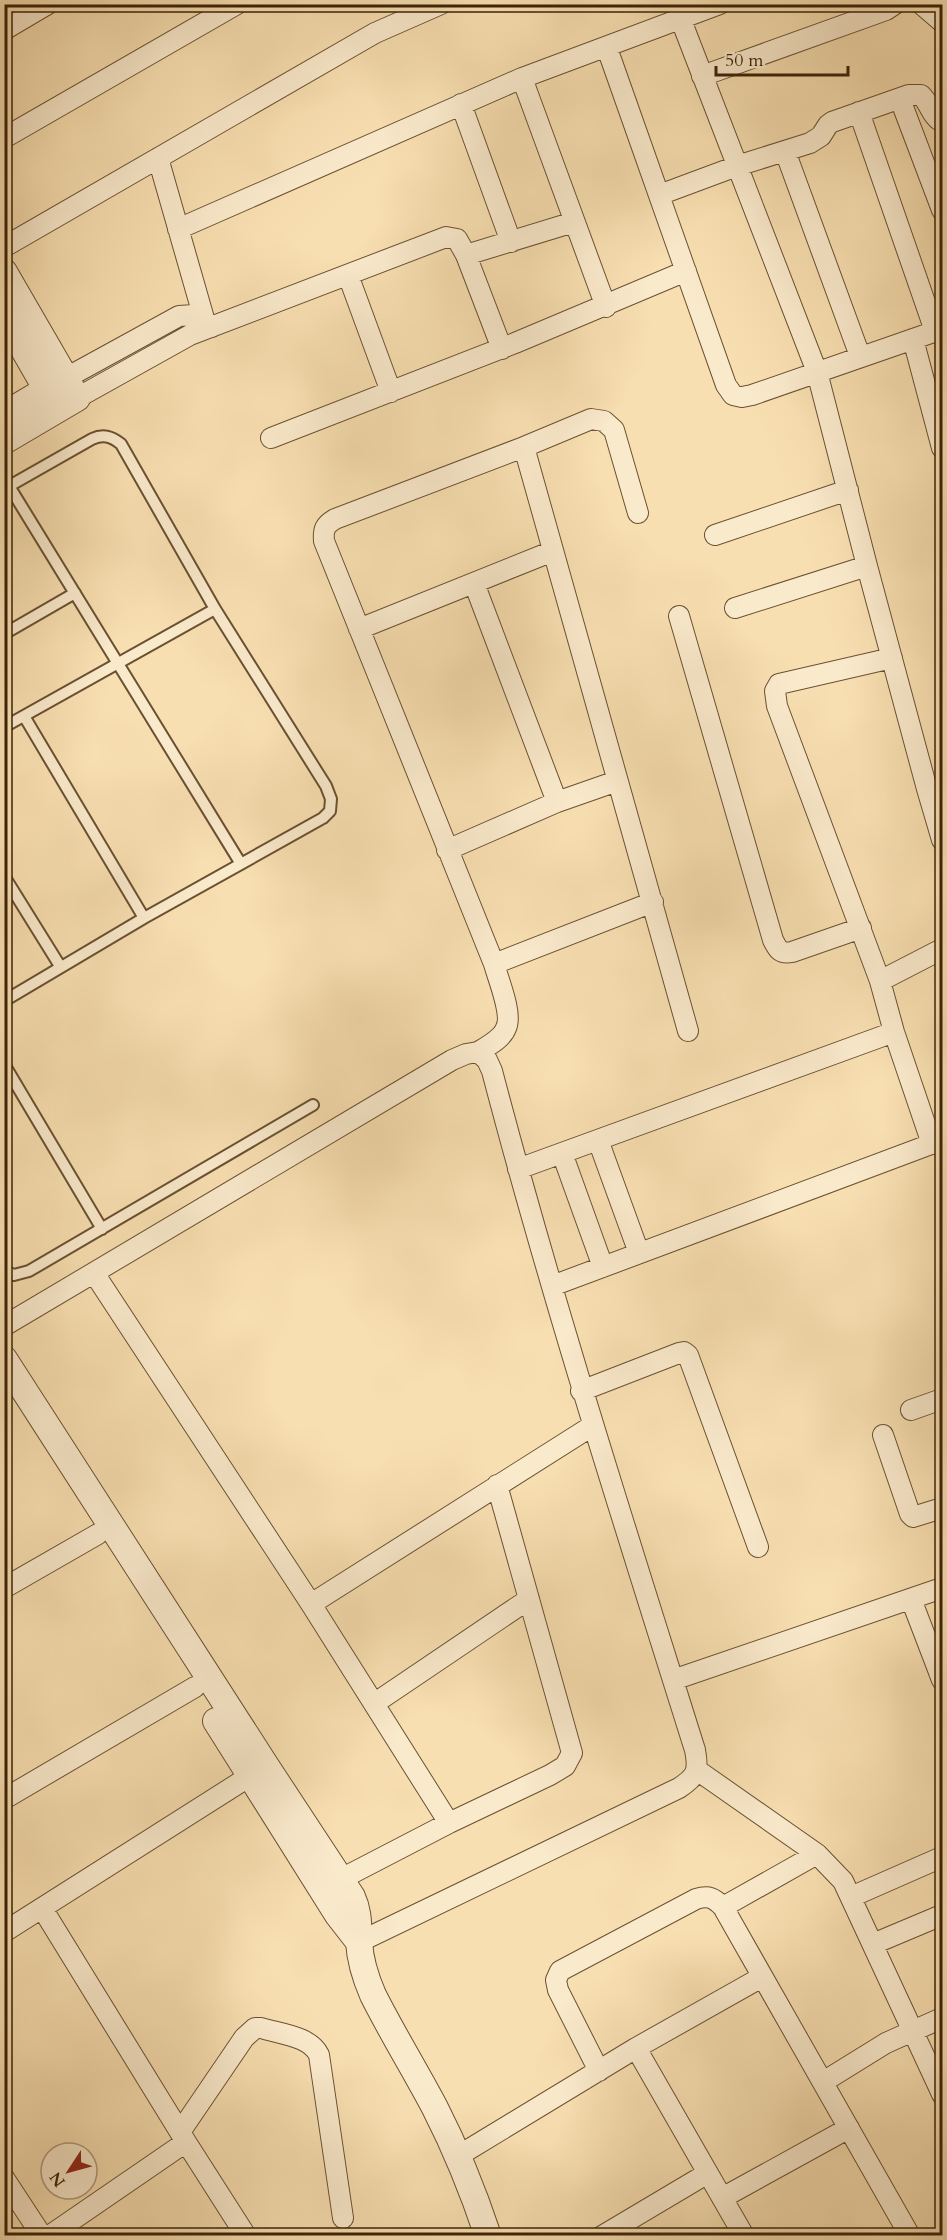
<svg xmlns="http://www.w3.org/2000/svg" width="947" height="2240" font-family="Cardo,serif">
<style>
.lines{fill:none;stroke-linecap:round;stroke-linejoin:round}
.service-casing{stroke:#6a5132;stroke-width:14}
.minor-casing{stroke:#6a5132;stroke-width:22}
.tertiary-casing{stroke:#6a5132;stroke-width:28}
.service{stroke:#faeacc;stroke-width:10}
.minor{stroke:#faeacc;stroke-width:20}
.tertiary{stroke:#faeacc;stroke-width:26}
.rail{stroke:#3b2208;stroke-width:4.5;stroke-dasharray:10 10;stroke-linecap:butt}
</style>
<rect width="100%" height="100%" fill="#f8dfb1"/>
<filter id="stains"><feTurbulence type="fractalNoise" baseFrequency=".00333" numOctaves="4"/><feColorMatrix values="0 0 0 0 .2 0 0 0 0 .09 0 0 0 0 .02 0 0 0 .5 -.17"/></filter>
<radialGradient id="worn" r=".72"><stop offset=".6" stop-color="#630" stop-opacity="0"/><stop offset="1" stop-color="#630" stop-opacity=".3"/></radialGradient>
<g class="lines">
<g class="service-casing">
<path id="service" d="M 9,486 L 241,864
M 4,489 L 92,439 C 103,434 111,436 121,444 L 215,609
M 4,634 L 75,593
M 24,716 L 144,918
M 4,727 L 215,609 L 326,786 L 331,799 L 330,811 L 323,818 L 144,918 L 4,1001
M 4,876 L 60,966
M 4,1064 L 102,1229
M 4,1271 L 14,1275 L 29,1271 L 313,1105"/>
</g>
<g class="minor-casing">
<path id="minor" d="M 921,4 L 942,22
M 681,20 L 817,372 L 867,566 L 927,789 L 942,840
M 4,30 L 48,4
M 607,48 L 726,385 L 733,395 L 742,397 L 752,395 L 942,329
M 702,76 L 886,10 L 895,4
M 522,78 L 606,307
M 900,99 L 942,210
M 461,104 L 511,242
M 859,112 L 935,331
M 4,138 L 237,4
M 785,151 L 860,356
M 158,158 L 205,322
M 659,195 L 737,166 L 810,143 L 821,136 L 828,125 L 832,122 L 909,95 L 921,95 C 929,102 931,115 939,120 L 942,120
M 178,229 L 522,78 L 720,4
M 4,247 L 375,33 L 441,4
M 466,255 L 502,349
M 348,275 L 391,392
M 913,339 L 942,448
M 66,378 L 179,316 L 194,315 L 212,327
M 77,398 L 190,335 L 446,237 L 457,239 L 466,255 L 574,222
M 271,438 L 515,343 L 686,271
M 524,447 L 688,1031
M 638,513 L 614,430 L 604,421 L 591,419 L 524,447 L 335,519 C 325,525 323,529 324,541 L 494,964 L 653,902
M 715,535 L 848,490
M 474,583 L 557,802
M 735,608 L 867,566
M 679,616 L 773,940 C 778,950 780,954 792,952 L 861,928
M 359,629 L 553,551
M 447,850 L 557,802 L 617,781
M 880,981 L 777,706 L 775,691 L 779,684 L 892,658
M 478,1052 C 488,1046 502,1039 506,1028 C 513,1014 498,979 494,964
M 598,1140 L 639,1253
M 932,1144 L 894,1032 L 880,981 L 942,949
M 562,1153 L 603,1267
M 518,1169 L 894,1032
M 94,1273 L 311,1604 L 449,1823
M 552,1286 L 942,1140
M 4,1326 L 452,1060 L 466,1054 L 478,1052 L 487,1060 L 492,1071 C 552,1300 624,1524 695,1750 C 699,1771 697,1776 679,1788 L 359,1942
M 581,1391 L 679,1353 L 684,1352 L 688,1355 L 758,1547
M 911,1410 L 942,1399
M 883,1435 L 910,1514 L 913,1517 L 942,1508
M 4,1588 L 98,1534
M 911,1599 L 942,1680
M 311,1604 L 592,1426
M 673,1680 L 942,1588
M 375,1703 L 529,1599
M 697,1770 L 817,1854 L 843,1881 L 942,2094
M 4,1799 L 195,1687
M 341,1879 L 449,1823 L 550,1775 L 565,1766 L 572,1753 L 497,1485
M 851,1897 L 942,1857
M 723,1907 L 817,1854
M 42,1908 L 186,2142 L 246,2236
M 4,1932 L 261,1769
M 873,1944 L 942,1915
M 636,2048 L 744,2236
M 599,2071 L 558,1990 L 556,1980 L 560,1971 L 696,1899 C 709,1895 714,1898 723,1907 L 910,2236
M 823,2082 L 886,2043 L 942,2018
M 180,2132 L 244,2038 L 255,2028 L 261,2028 C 280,2034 310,2036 319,2055 L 343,2218
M 458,2156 L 636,2048 L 762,1977
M 4,2178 L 42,2236
M 722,2198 L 849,2128
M 49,2236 L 186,2142
M 602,2236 L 708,2173"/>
</g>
<g class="tertiary-casing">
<path id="tertiary" d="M 4,272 L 77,398 L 4,441
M 4,315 L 58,409
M 4,415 L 61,381
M 4,1359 L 266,1766 L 352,1897 C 359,1912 358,1925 359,1942 C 360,1959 366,1979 373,1995 C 392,2033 415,2070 435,2108 C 456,2149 473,2191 488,2236
M 216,1721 L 338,1915 L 359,1942"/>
</g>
<use href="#service" class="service"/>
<use href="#minor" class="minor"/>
<use href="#tertiary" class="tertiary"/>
<path class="rail" d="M 936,4 L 942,10"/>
</g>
<rect width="947" height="2240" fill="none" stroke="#f8dfb1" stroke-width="24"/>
<rect x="6" y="6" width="935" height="2228" fill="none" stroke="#3b2208" stroke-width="3"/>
<rect x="12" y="12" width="923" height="2216" fill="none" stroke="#3b2208" stroke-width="1.5"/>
<g transform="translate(69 2171) rotate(234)"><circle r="28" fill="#faeacc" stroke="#ae9a7e" stroke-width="1.5"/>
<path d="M0-4.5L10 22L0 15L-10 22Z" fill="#8f2418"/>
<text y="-9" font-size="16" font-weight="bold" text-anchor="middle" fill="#3b2208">N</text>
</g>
<path d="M716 66v9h132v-9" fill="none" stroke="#3b2208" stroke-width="3"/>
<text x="725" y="66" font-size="18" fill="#3b2208" stroke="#faeacc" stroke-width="4.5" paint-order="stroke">50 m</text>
<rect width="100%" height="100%" filter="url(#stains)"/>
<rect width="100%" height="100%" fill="url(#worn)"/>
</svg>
